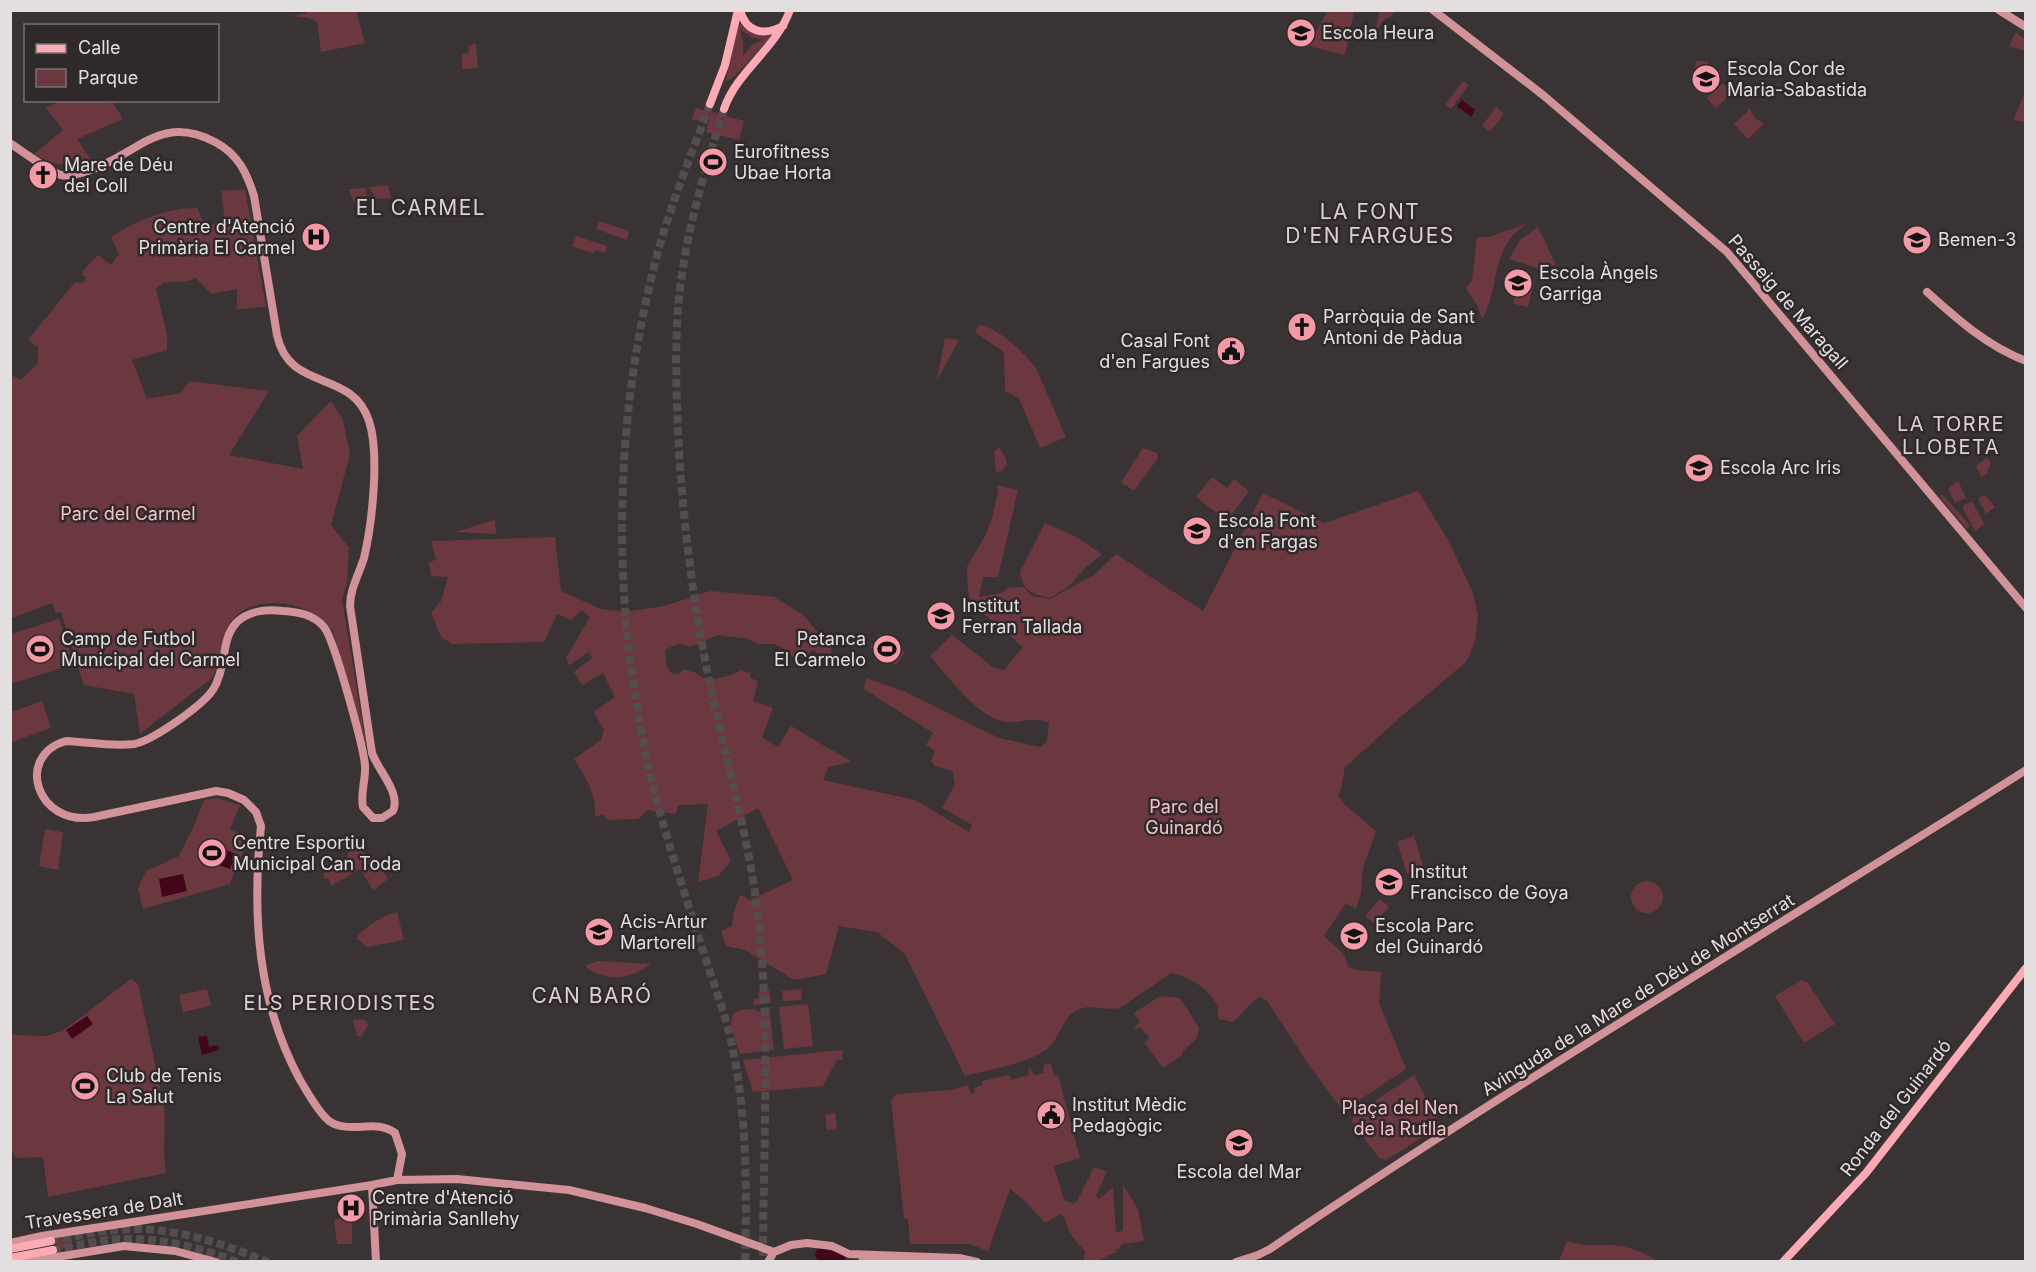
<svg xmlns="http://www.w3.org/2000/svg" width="2036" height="1272" font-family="Inter,sans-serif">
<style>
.green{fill:#6b3840;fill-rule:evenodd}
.water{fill:#430618}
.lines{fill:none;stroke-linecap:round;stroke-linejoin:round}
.primary-tunnel{stroke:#544d4d;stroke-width:8;stroke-dasharray:8 4;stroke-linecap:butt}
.secondary{stroke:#d1929a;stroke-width:8}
.primary{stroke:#fcabb6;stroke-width:8}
.labels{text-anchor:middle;stroke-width:5;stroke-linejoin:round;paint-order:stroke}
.poi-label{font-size:18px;fill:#e4dfdf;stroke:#30292a;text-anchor:start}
.street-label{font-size:18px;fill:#e4dfdf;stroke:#30292a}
.park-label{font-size:18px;fill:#f3c2c7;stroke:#30292a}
.neighbourhood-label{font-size:20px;letter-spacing:1.5px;fill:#dbd1d2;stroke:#30292a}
.quarter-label{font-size:21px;letter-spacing:1.5px;fill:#dbd1d2;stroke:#30292a}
</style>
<rect width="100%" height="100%" fill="#3a3333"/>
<path class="green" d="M 304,11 L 356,11 L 365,43 L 321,52 L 317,22 L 309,18 L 292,16 L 307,13 Z
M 1327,11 L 1354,11 L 1345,55 L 1309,46 Z
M 1380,11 L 1395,11 L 1390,17 L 1384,19 L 1373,37 Z
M 738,21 C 747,33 758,38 773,35 L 739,72 L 728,81 L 726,80 ZM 740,29 L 751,37 L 763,40 L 752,45 L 743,56 L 743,42 Z
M 2016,32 L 2025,40 L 2025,51 L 2009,46 Z
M 476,44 L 478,68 L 462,69 L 462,54 L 469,53 L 468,45 Z
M 1696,61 L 1708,61 L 1707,85 L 1694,84 Z
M 1463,81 L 1469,85 L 1451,109 L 1445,105 Z
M 1723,83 L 1732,93 L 1716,108 L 1707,98 Z
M 2024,95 L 2025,122 L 2013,120 Z
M 62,100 L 104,101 L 107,103 L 112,101 L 123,119 L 77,139 L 93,163 C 65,167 59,167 34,154 L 63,130 L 46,108 Z
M 1496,107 L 1504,114 L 1490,132 L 1482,126 Z
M 696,108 L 710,112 L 707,123 L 692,119 Z
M 1750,109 L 1755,118 L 1764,124 L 1748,139 L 1734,124 Z
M 711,112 L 744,121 L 739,140 L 706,132 Z
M 388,185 L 391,198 L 377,199 L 368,187 Z
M 365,188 L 368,200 L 354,202 L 348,189 Z
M 245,189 L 266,307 L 237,309 L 237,289 L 211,294 L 196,278 L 189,281 L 163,283 L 156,289 L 167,335 L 167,350 L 132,360 L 147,399 L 181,393 L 189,381 L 269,391 L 229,455 L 303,469 L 297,436 L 331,401 L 343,420 L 350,454 L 331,525 L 349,548 L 347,584 L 342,599 L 366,745 L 365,746 L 333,632 C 316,602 255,591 232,620 C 219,636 221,662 213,676 C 209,682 200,687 195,691 C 176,705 158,720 140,734 L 134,694 L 84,685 L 61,612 L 56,613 L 52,603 L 11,618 L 11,375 L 21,380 L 38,363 L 38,347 L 28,340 L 75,282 L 82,284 L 87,277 L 84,276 L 82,272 L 98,255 L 111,265 L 119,254 L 111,237 C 140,220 164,208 197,208 L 206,227 L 225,221 L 221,191 Z
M 599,221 L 629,231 L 627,240 L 596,229 Z
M 1526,224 C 1488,251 1502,284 1482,319 L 1478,307 L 1466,288 L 1472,281 L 1477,237 L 1489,237 Z
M 1538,227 L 1556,265 L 1537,268 L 1509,259 L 1520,240 Z
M 576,236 L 607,246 L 605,253 L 596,250 L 592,253 L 572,246 Z
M 1519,278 L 1534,282 L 1528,307 L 1513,304 Z
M 979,325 C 997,326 1025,354 1036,368 L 1066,437 L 1040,448 L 1019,398 L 1005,391 L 1004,352 L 975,332 Z
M 945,338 L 959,340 L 937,380 Z
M 999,447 L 1006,459 L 1007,465 L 1001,471 L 996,472 L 994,452 Z
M 1143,448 L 1157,453 L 1158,458 L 1134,491 L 1121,482 Z
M 1987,457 L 1991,463 L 1987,471 L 1988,474 L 1981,477 L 1976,466 Z
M 1212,477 L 1227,488 L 1234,479 L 1249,491 L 1227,521 L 1196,497 Z
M 1958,481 L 1966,498 L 1955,503 L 1948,489 Z
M 997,485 L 1018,490 L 998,577 L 983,577 L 979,597 L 1002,593 L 1007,588 L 1024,587 L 1031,596 L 1050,599 L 1094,575 L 1116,554 L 1203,611 L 1263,493 L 1324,523 L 1418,491 L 1448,540 L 1473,593 L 1478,616 L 1475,641 L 1466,662 L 1403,715 L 1345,767 L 1341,789 L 1338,795 L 1344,804 L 1376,831 L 1363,868 L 1361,893 L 1356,909 L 1346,903 L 1324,936 L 1343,953 L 1349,967 L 1356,970 L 1381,972 L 1379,1003 L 1406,1069 L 1343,1111 L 1311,1068 L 1267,1001 L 1260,997 C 1249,1002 1243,1015 1232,1022 L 1219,1019 L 1217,1009 L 1219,1008 C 1209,988 1192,978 1171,973 L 1120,1008 C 1107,1011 1092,1004 1079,1009 C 1062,1016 1061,1037 1048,1048 C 1029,1064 990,1069 965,1076 L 905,954 L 877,932 L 839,926 L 826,974 L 794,980 L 745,950 L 726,946 L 721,931 L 732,926 L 734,912 L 740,895 L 750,900 L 793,880 L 758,808 L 716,831 L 731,861 L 718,876 L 698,882 L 708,804 L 678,805 L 676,814 L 648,810 L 638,819 L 608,820 L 604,815 L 595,816 C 597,795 585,776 574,759 L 601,740 L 604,730 L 594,712 L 615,697 L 603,673 L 582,685 L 574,672 L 592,658 L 589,652 L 569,665 L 566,658 L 590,617 L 582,610 L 571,620 L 557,614 L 544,642 L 452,644 L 441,637 L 431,613 L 441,601 L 448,577 L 431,576 L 429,563 L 436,559 L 431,541 L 555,537 L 561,591 L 601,609 L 625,612 L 664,606 L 710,591 L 774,597 L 802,614 L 831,647 L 833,663 L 826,664 L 814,649 L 807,655 L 794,659 L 783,648 L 774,644 L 759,644 L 748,639 L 718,635 L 690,647 L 679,643 L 665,650 L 667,666 L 671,673 L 679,674 L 684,669 L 694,672 L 708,681 C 720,676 728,679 740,670 L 750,673 L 750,678 L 758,681 L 753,701 L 773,708 L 762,737 L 778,747 L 791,726 L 852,762 L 828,767 L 823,780 L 915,800 L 969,832 L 972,825 L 942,808 L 955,784 L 952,771 L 935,766 L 931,761 L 935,751 L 926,745 L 933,733 L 864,689 L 866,678 L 903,691 L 999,738 L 1041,747 L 1047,741 L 1049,723 C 1033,716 1024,723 1008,722 C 981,722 947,675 930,656 L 952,635 L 994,668 L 1004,670 L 1023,647 L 971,603 L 968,591 L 967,567 L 986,534 L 992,518 L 998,492 Z
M 1942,494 L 1970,526 L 1967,529 L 1940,497 Z
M 1985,495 L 1995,507 L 1986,514 L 1978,498 Z
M 1972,501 L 1984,524 L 1975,531 L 1962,506 Z
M 495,520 L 496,534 L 455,532 Z
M 1045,523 L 1076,537 L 1102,554 L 1084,569 L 1069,586 L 1050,598 C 1032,594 1023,591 1020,572 Z
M 59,619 L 74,664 L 11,684 L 11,634 Z
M 880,634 L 905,652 L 896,665 L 870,647 Z
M 42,701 L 51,728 L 11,742 L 11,712 Z
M 217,798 L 240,805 L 230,829 L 246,836 L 244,850 L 230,884 L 143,909 L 138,889 L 146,871 L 179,856 L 194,826 L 204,800 Z
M 45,829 L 63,832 L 58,870 L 39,866 Z
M 353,833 L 359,839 L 357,841 L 367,856 L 371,853 L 388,879 L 373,890 L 360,869 L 331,886 L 329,879 L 323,878 L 326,868 L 344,871 Z
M 1414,836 L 1424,869 L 1407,874 L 1397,842 Z
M1631 897a16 16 0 1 1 32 0a16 16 0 1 1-32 0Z
M 1380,899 L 1389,907 L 1374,923 L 1365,916 Z
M 397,912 L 404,940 L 367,947 L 356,938 C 366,926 381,916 397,912 Z
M 598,961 L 651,964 C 630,979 608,983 586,967 L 587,965 Z
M 131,979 L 138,984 L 164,1106 C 166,1128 162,1151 166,1173 L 48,1197 L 43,1157 L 16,1158 L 11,1149 L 10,1035 L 46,1036 L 64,1030 Z
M 1801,980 L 1808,983 L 1835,1024 L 1804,1043 L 1775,996 Z
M 207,989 L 211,1006 L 183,1012 L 179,995 Z
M 801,989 L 802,1000 L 783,1001 L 782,991 Z
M 769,990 L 771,1003 L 754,1005 L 754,999 L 759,998 L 758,992 Z
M 1160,996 L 1180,998 L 1199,1028 L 1197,1038 L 1182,1052 L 1182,1055 L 1163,1068 L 1144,1042 L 1150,1038 L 1140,1027 L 1136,1029 L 1134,1027 L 1140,1022 L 1134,1013 Z
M 808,1004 L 813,1046 L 784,1049 L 779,1007 Z
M 769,1007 L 774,1050 L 740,1054 C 737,1044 725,1018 736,1012 C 741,1009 750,1009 756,1009 L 757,1012 L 761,1011 L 761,1008 Z
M 360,1019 L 366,1021 L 368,1025 L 362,1036 L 357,1036 L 353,1020 Z
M 842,1050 L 843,1060 L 837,1060 L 823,1086 L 753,1092 L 743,1060 Z
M 1051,1063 L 1054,1076 L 1058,1075 L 1080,1158 L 1054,1166 L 1064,1200 L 1073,1204 L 1077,1201 L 1094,1167 L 1107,1172 L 1096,1196 L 1099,1199 L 1113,1187 L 1116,1232 L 1123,1231 L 1123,1185 L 1138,1209 L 1144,1241 L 1122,1244 L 1119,1249 L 1116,1249 L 1116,1252 L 1098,1261 L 1084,1261 L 1085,1251 C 1076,1241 1066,1231 1065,1218 L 1060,1214 L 1045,1223 L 1023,1199 L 1010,1189 L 988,1251 L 969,1244 L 910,1244 L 908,1220 L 904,1218 L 891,1101 L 896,1094 L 950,1090 L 968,1085 L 971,1094 L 975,1093 L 974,1088 L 983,1085 L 982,1081 L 1009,1075 L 1011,1080 L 1029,1075 L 1028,1069 L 1031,1068 L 1034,1075 L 1043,1073 L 1044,1065 Z
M 1414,1075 L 1438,1121 L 1435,1129 L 1391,1157 L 1385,1160 L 1379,1158 L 1352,1122 L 1353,1115 Z
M 835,1113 L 837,1129 L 827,1130 L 825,1115 Z
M 349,1216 L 352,1218 L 352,1244 L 337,1244 L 334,1220 Z
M 71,1236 L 73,1247 L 57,1250 L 55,1238 Z
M 1567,1241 C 1585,1247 1595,1245 1614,1245 C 1629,1245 1645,1254 1658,1261 L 1559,1261 Z"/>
<path class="water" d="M 1462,100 L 1475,110 L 1471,117 L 1457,106 Z
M 213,845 L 236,854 L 230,869 L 207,861 Z
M 183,874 L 187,891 L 162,897 L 159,879 Z
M 87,1016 L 93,1024 L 72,1039 L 66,1030 Z
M 207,1036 L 209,1047 L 218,1045 L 219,1050 L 202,1055 L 198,1037 Z
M 818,1247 L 842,1254 L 845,1258 L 845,1261 L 818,1261 L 815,1255 Z"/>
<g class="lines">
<path class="primary-tunnel" d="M 710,104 C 693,150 674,197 660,244 C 613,415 610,596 649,769 C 663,830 684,891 703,951 C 712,979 723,1008 730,1036 C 747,1109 747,1187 745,1262
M 724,109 C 707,163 690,218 682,274 C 674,326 676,379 678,432 C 682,513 692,595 708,675 C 723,748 744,819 755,893 C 772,1014 763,1139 763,1262
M 51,1241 C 80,1235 109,1229 138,1229 C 184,1230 226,1245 268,1262
M 53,1250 C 79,1245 105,1238 132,1239 C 167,1239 204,1249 237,1262"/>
<path class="secondary" d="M 1433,10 L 1543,95 L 1727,252 L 2026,608
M 1999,10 L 2026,27
M 10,143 C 20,150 52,173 61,175 C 69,177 81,173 88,171 C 138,155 159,113 215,142 C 238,154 247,173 254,196 L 277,335 C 289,393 352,368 369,421 C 380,454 372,524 364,558 C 359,574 350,589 350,606 L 372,753 C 379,772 401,793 393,811 L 382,818 L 373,818 L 363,807 C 360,793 366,780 365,766 C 364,748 334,639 324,627 C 313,614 298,612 283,611 C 266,609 249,610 236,623 C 222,639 226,660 218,679 C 216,686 212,692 206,698 C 193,711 152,741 134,744 C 113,747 88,742 66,741 C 14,756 37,827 94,817 L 216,791 L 228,793 L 244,800 L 256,812 L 261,826 C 252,914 257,1001 300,1080 C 308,1093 317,1111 329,1121 C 349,1135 376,1118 395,1133 L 402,1154 L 397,1180
M 1927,292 C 1957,319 1987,346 2026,361
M 372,1185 L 376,1262
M 10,1243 L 42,1236 L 372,1185 L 397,1180 L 457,1179 L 569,1190 L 645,1208 L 697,1224 L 774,1252
M 26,1262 L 124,1246 L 175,1251 L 216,1262
M 768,1262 L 774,1252 L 791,1245 L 807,1243 L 832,1246 L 849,1254 L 959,1258 L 977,1262
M 862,1262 L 894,1260 L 903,1257
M 1236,1262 L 1258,1255 L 1270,1249 C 1435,1137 1605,1032 1775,926 C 1859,874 1943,823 2026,770"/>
<path class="primary" d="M 740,10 C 746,33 764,36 783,26
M 710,104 L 725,65 L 738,10
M 724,109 C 737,71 776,49 790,10
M 10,1249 L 51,1241
M 10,1258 L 53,1250
M 1783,1262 L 1866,1173 L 2026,968"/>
</g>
<defs>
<g id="school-disc" transform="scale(1.5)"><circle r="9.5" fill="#f49aa7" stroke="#30292a"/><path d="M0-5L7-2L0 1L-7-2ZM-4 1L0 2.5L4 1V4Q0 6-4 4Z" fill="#111"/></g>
<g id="stadium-disc" transform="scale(1.5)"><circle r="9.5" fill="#f49aa7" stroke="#30292a"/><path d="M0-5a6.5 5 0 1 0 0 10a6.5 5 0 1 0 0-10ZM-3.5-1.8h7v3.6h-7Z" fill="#111"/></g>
<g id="church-disc" transform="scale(1.5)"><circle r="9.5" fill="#f49aa7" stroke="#30292a"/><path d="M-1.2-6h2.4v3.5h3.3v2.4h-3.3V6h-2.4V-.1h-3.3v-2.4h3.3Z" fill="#111"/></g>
<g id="hospital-disc" transform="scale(1.5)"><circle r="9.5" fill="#f49aa7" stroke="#30292a"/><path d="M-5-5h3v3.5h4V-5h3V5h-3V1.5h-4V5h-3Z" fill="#111"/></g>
<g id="civic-disc" transform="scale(1.5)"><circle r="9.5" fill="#f49aa7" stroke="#30292a"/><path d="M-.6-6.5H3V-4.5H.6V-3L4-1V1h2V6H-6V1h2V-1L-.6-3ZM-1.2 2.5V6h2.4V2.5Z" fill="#111"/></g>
</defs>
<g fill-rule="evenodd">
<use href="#school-disc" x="1301" y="33"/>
<use href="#school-disc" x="1706" y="79"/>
<use href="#stadium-disc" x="713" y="162"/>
<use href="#church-disc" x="43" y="175"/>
<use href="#hospital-disc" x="316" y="237"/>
<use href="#school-disc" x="1917" y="240"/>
<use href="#school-disc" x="1518" y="283"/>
<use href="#church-disc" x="1302" y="327"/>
<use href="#civic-disc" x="1231" y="351"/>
<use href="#school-disc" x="1699" y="468"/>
<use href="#school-disc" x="1197" y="531"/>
<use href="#school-disc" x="941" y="616"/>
<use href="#stadium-disc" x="40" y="649"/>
<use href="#stadium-disc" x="887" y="649"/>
<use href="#stadium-disc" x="212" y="853"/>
<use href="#school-disc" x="1389" y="882"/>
<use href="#school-disc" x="599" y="932"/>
<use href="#school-disc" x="1354" y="936"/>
<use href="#stadium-disc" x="85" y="1086"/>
<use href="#civic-disc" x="1051" y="1115"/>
<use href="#school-disc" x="1239" y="1143"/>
<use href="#hospital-disc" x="351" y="1208"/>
</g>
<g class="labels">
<g class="poi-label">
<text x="1322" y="39">Escola Heura</text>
<text x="1727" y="75">Escola Cor de<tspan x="1727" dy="21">Maria-Sabastida</tspan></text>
<text x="734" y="158">Eurofitness<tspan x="734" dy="21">Ubae Horta</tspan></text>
<text x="64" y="171">Mare de Déu<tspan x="64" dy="21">del Coll</tspan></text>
<text x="295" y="233" text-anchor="end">Centre d'Atenció<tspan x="295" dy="21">Primària El Carmel</tspan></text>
<text x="1938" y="246">Bemen-3</text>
<text x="1539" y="279">Escola Àngels<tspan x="1539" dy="21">Garriga</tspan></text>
<text x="1323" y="323">Parròquia de Sant<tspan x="1323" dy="21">Antoni de Pàdua</tspan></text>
<text x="1210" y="347" text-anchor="end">Casal Font<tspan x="1210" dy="21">d'en Fargues</tspan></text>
<text x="1720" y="474">Escola Arc Iris</text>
<text x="1218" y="527">Escola Font<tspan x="1218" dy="21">d'en Fargas</tspan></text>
<text x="962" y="612">Institut<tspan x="962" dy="21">Ferran Tallada</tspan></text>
<text x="61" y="645">Camp de Futbol<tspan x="61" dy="21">Municipal del Carmel</tspan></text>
<text x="866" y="645" text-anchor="end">Petanca<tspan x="866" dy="21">El Carmelo</tspan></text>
<text x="233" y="849">Centre Esportiu<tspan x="233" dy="21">Municipal Can Toda</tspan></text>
<text x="1410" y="878">Institut<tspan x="1410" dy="21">Francisco de Goya</tspan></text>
<text x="620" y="928">Acis-Artur<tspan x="620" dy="21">Martorell</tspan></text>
<text x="1375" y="932">Escola Parc<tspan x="1375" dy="21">del Guinardó</tspan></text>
<text x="106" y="1082">Club de Tenis<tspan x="106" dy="21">La Salut</tspan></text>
<text x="1072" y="1111">Institut Mèdic<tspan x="1072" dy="21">Pedagògic</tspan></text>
<text x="1239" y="1178" text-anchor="middle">Escola del Mar</text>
<text x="372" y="1204">Centre d'Atenció<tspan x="372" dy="21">Primària Sanllehy</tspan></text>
</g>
<g class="street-label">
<text transform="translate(1788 302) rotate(49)" y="6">Passeig de Maragall</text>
<text transform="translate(1638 995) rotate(-32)" y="6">Avinguda de la Mare de Déu de Montserrat</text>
<text transform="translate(1896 1108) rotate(-52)" y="6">Ronda del Guinardó</text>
<text transform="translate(104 1211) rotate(-9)" y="6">Travessera de Dalt</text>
</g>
<g class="park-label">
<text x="128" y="520">Parc del Carmel</text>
<text x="1184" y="813">Parc del<tspan x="1184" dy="21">Guinardó</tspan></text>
<text x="1400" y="1114">Plaça del Nen<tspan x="1400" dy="21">de la Rutlla</tspan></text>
</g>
<g class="neighbourhood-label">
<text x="1951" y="431">LA TORRE<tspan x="1951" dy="23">LLOBETA</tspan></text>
<text x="340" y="1010">ELS PERIODISTES</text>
</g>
<g class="quarter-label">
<text x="421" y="215">EL CARMEL</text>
<text x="1370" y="219">LA FONT<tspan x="1370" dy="24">D'EN FARGUES</tspan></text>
<text x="592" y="1003">CAN BARÓ</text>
</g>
</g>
<rect width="2036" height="1272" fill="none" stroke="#e4dfdf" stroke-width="24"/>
<rect x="24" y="24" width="195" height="78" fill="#30292a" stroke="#787272" stroke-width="1.5"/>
<rect x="36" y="44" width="30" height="9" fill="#fcabb6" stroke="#787272" stroke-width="1.5"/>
<text x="78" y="54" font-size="18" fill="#e4dfdf">Calle</text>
<rect x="36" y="69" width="30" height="18" fill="#6b3840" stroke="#787272" stroke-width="1.5"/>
<text x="78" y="84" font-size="18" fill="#e4dfdf">Parque</text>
</svg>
